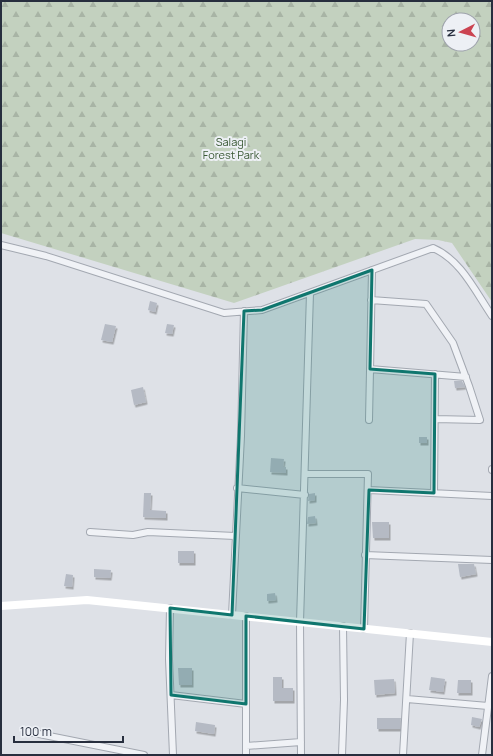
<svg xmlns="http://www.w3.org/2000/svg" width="493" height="756" font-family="Manrope,sans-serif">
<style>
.forest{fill:url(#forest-firs);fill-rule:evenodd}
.building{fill:#b5bac4;filter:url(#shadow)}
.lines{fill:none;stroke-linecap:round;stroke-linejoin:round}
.street-casing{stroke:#a3a8b1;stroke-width:8}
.street{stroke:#f0f2f6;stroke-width:6}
.secondary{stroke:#fff;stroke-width:8}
.marked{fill:#0f766e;fill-opacity:0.2;stroke:#0f766e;stroke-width:3;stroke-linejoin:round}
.labels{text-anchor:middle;stroke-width:4;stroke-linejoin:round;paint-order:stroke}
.park-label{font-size:11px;fill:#3a5935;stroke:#edf0f5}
</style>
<defs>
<pattern id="forest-firs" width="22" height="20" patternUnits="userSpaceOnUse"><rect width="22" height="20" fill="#c3d1bf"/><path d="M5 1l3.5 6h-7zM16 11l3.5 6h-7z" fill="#a8b4a5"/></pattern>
<filter id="shadow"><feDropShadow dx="1.5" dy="2.5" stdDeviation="0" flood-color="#0004"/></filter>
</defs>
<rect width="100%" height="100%" fill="#dee1e7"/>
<path class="forest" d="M 1,1 L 492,1 L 492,302 L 452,243 L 438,240 L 415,239 L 234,303 L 1,233 ZM 449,20 L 473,20 L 473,44 L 449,44 Z"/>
<path class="building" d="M 150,301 L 157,303 L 155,312 L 148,310 Z
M 105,324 L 116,326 L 112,342 L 101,340 Z
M 167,324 L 174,325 L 172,334 L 165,333 Z
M 454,381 L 462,381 L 465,387 L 455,388 Z
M 143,387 L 146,402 L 134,405 L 131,390 Z
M 419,437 L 427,437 L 427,443 L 419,443 Z
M 271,458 L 284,459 L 283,467 L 286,467 L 286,473 L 270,472 Z
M 144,493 L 151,493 L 150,510 L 166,511 L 166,518 L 143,517 Z
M 315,493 L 315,500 L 308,501 L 309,494 Z
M 315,516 L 316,523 L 307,524 L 308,517 Z
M 372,522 L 389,522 L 389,538 L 373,538 Z
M 178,551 L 194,551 L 194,563 L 178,563 Z
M 458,564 L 474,564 L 476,574 L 460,577 Z
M 94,569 L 111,570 L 110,578 L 94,577 Z
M 66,574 L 73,575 L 72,587 L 64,586 Z
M 275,593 L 276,600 L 267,601 L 267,594 Z
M 178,668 L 192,668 L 192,685 L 179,685 Z
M 273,677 L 282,677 L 282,688 L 293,688 L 293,701 L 273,701 Z
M 431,677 L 445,679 L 443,692 L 429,690 Z
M 394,679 L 395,693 L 375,695 L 374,680 Z
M 458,680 L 471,680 L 471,693 L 457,693 Z
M 472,717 L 482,719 L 479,727 L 471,725 Z
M 377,718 L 401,718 L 400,729 L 377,729 Z
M 196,722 L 215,725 L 214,734 L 195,731 Z"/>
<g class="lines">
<g class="street-casing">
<path id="street" d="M 1,245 L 46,256 L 224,313 L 262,310 L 433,248 C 461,260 475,291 492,316
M 371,300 L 426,304 L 453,343 L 469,386 L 480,420 L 435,419
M 370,369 L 466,377
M 369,420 L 372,270
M 492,469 L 492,470
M 305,474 L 368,474 L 364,629
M 237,488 L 305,495
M 369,490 L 492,496
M 434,493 L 435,374
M 90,532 L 133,535 L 148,532 L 235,536
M 365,555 L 492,560
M 170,608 L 169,659 L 173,755
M 232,615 L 241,436 L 244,311
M 246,616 L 246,755
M 171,695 L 246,704
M 407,699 L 488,706
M 29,732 L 144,755
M 246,746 L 301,742
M 301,755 L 300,622 L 310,293
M 342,755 L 344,700 L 343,626
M 403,755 L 410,633
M 482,755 L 492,676"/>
</g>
<use href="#street" class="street"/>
<path class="secondary" d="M 1,606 L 87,600 L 492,642"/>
</g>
<path class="marked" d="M 372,270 L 370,369 L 435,374 L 434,493 L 369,490 L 364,629 L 246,616 L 246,704 L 171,695 L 170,608 L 232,615 L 244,311 L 262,310 Z"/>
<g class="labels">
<g class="park-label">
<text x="231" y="146">Salagi<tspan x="231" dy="13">Forest Park</tspan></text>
</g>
</g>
<rect width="493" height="756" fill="none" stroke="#272e3e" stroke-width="4"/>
<g transform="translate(461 32) rotate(264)"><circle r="19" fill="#edf0f5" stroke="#9ea2ac"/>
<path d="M0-3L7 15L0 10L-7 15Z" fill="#cb4351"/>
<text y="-6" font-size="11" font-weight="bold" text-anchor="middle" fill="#272e3e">N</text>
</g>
<path d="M14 736v6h109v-6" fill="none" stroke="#272e3e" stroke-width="2"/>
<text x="20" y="736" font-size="12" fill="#272e3e" stroke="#edf0f5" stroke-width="3" paint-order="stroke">100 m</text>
</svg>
